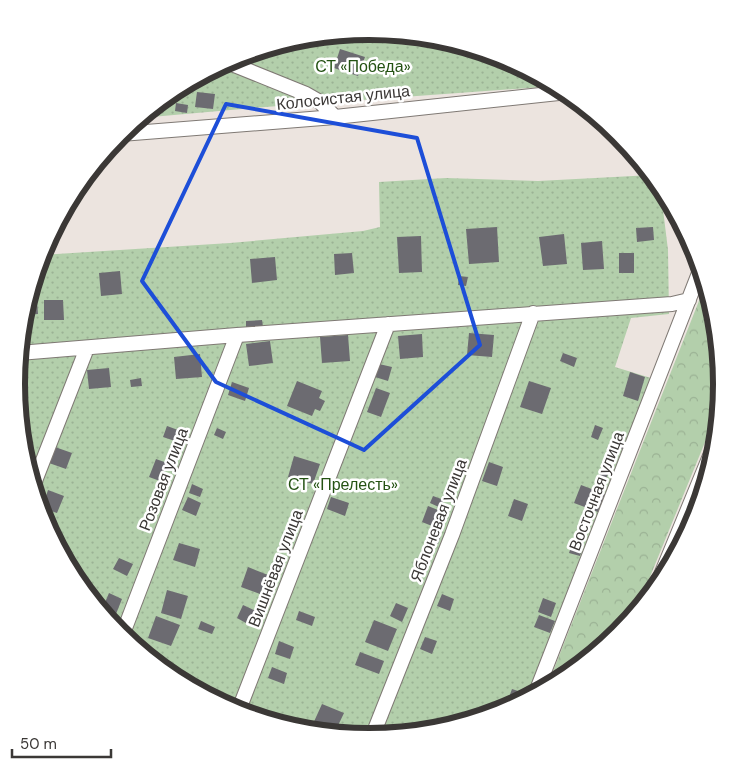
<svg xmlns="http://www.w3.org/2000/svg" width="739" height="769" font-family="'DM Sans',sans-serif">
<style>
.forest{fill:url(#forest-crowns)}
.park{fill:url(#park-dots)}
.building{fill:#6c6b71}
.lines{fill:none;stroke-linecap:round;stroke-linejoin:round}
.minor-casing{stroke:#7f7974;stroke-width:16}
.minor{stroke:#fff;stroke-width:14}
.marked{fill:none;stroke:#1d4ed8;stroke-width:4;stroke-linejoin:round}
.labels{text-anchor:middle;stroke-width:5;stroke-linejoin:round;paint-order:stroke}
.park-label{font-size:16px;fill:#245213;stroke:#fff}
.street-label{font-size:16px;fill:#3b3836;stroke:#fff}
.rim{fill:none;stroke:#3b3836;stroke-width:6}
</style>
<defs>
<pattern id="forest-crowns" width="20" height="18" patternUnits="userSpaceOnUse" patternTransform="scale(1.25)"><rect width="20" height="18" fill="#b3cfab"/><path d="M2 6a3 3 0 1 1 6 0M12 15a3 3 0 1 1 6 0" fill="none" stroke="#9bb294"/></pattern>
<pattern id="park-dots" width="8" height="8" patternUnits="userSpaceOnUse" patternTransform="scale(1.25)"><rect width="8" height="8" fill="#b3cfab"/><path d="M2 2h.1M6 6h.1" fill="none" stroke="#9bb294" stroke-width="1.8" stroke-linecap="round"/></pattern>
</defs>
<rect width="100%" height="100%" fill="#ece4df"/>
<path class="forest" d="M 706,283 C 718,321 725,363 721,403 L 634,616 C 610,645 579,671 546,689 Z"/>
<path class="park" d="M 370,31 L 439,38 L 505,58 L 556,86 L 265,107 L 140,118 L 173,91 L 235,58 L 301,38 Z
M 652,175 L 660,185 L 668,250 L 669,314 L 631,318 L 615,367 L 651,378 L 527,699 L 504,711 L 438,731 L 369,738 L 300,731 L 234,711 L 173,678 L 120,634 L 76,581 L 43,519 L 23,453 L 16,384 L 23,315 L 41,255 L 230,243 L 363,231 L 380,227 L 379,182 L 446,178 L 538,181 Z"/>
<path class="building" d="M 340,49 L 365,57 L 358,76 L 334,68 Z
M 260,50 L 257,56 L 250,53 Z
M 173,91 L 179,95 L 175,102 L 166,97 Z
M 197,92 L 215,94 L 213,109 L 195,107 Z
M 176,103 L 188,105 L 187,113 L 175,111 Z
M 497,227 L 499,262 L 469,264 L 466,229 Z
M 653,227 L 654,240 L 637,242 L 636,228 Z
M 564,234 L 567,264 L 543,266 L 539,237 Z
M 421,236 L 422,272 L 399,273 L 397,237 Z
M 602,241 L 604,269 L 583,270 L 581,243 Z
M 352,253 L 354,273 L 335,275 L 334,254 Z
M 619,253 L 634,253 L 634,273 L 619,273 Z
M 275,257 L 277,280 L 252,283 L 250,259 Z
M 120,271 L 122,294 L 101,296 L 99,273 Z
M 459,276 L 468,277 L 466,286 L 458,285 Z
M 44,300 L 63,300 L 64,320 L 44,320 Z
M 27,301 L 37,301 L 38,314 L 23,315 Z
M 262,320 L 263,327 L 246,328 L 246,321 Z
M 469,333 L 494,335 L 492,357 L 467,355 Z
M 422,334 L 423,357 L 400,359 L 398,336 Z
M 348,335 L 350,361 L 322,363 L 320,337 Z
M 270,341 L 273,363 L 249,366 L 246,344 Z
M 563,353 L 577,358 L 574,367 L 560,361 Z
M 200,354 L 202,377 L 176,379 L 174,357 Z
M 379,364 L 392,367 L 388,381 L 375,377 Z
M 109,368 L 111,387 L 89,389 L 87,370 Z
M 630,372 L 645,377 L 638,401 L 623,396 Z
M 141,378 L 142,386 L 131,387 L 130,380 Z
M 297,381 L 322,391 L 319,398 L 325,401 L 320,411 L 315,409 L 312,416 L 287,406 Z
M 529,381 L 551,388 L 542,414 L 520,407 Z
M 232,382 L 249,388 L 245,401 L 228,395 Z
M 376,388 L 390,393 L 381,417 L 367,412 Z
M 595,425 L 603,428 L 598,440 L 591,437 Z
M 167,426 L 178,430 L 175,441 L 163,437 Z
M 217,428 L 226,432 L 223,439 L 214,435 Z
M 617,440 L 626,443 L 624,450 L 614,446 Z
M 55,447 L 72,453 L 66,469 L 49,463 Z
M 294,456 L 320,464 L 313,484 L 288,477 Z
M 156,459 L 167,463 L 160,481 L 149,477 Z
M 489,462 L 503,467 L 497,486 L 482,481 Z
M 602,469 L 609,471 L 605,482 L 598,480 Z
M 192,484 L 203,489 L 200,497 L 189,493 Z
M 581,485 L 605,494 L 598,512 L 574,503 Z
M 48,490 L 64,496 L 57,513 L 42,508 Z
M 433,496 L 444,500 L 441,508 L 430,503 Z
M 188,497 L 201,503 L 196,516 L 182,510 Z
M 331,497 L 349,503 L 345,516 L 327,509 Z
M 514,499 L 528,504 L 522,521 L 508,516 Z
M 428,506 L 438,510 L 432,526 L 422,522 Z
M 430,532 L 441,535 L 438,544 L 428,541 Z
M 179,543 L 200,549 L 195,567 L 173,560 Z
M 572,544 L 583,547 L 580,556 L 569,553 Z
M 119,558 L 133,564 L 127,576 L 113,569 Z
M 248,567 L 268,575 L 260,594 L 241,587 Z
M 167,590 L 188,596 L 181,619 L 161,613 Z
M 109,593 L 122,599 L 114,619 L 104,616 L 101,612 Z
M 442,594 L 454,599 L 450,611 L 437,606 Z
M 543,598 L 556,603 L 551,617 L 538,612 Z
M 396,603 L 408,608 L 402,622 L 390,616 Z
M 243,605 L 260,613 L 253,627 L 237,618 Z
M 299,611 L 315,617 L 312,626 L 296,620 Z
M 539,615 L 555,621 L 550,633 L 534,627 Z
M 156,616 L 180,625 L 171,646 L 148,638 Z
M 374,620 L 397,629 L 388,651 L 365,642 Z
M 201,621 L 215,627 L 212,634 L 198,629 Z
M 425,637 L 437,641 L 432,654 L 420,649 Z
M 279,641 L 294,647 L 290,659 L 275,654 Z
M 360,652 L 384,661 L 379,674 L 355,665 Z
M 154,657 L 172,662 L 169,675 L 153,661 Z
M 272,667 L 287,673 L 284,684 L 268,678 Z
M 512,689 L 524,693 L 521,702 L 519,703 L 508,700 Z
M 322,704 L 344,713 L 334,734 L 312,726 Z"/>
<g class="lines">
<g class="minor-casing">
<path id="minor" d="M 227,62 L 306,94 L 320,102 L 335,117
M 121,134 L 335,117 L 568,92
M 19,353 L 237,335 L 672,304 L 689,300
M 33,486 L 87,348
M 654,592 L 712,451
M 122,636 L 237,335
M 535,695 L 701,268
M 238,712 L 388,324
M 372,737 L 452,535 L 533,313"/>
</g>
<use href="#minor" class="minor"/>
</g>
<path class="marked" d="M 226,104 L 417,138 L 480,345 L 364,450 L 216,382 L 142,281 Z"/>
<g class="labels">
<g class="park-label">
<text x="363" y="72">СТ «Победа»</text>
<text x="343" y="490">СТ «Прелесть»</text>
</g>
<g class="street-label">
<text transform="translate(343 97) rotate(-6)" y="6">Колосистая улица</text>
<text transform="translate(163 479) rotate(-69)" y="6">Розовая улица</text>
<text transform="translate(596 491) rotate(-69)" y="6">Восточная улица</text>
<text transform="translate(438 520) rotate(-69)" y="6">Яблоневая улица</text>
<text transform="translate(275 568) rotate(-69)" y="6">Вишнёвая улица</text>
</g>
</g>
<path d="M0 0H739V769H0ZM25 384a344 344 0 1 1 688 0a344 344 0 1 1-688 0Z" fill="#fff" fill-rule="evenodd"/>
<path class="rim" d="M25 384a344 344 0 1 1 688 0a344 344 0 1 1-688 0Z"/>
<path d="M12 749v8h99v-8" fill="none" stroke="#3b3836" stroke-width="2.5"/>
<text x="20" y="749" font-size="15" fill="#3b3836" stroke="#ffffff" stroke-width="4" paint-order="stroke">50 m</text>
</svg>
